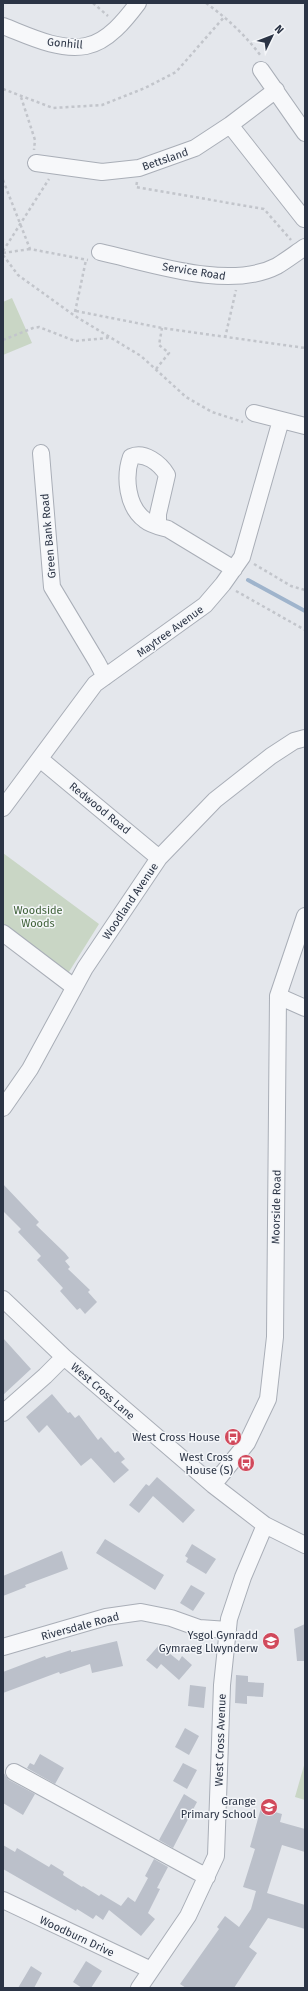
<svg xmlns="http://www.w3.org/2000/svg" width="308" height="1991" font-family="'Fira Sans',sans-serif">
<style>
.green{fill:#c9d6c5}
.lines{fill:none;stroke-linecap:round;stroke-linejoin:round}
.stream{stroke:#9fb4cc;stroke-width:4}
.building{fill:#bbc0ca}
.minor-casing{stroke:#a9aeb7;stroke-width:18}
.path{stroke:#c2c5cb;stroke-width:2.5;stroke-dasharray:3 3;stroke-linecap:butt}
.minor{stroke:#f7f8fa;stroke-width:16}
.labels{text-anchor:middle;stroke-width:3;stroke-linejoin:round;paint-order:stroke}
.street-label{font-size:11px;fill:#2b3445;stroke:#f4f6f9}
.park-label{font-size:11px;fill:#3f6138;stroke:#f4f6f9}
.poi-label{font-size:11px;fill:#2b3445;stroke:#f4f6f9;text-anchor:end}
</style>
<rect width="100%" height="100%" fill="#e4e7ec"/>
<path class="green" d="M 12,298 L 32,343 L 3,355 L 3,302 Z
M 3,853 L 99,924 L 67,975 L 3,927 Z
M 305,1762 L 305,1800 L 295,1797 Z"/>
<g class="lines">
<path class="stream" d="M 248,580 L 305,611"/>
</g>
<path class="building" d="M 3,1184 L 39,1222 L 36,1225 L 65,1253 L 69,1258 L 65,1261 L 70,1267 L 68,1269 L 90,1290 L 88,1292 L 97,1302 L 85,1314 L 80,1308 L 77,1310 L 60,1291 L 63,1288 L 37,1260 L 41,1256 L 18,1232 L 21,1229 L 3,1211 Z
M 3,1338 L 31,1369 L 3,1395 Z
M 52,1394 L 68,1413 L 70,1412 L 75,1418 L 79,1415 L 98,1440 L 101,1437 L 115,1453 L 118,1451 L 125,1459 L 121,1462 L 129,1470 L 114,1483 L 91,1458 L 81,1466 L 47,1425 L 39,1433 L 26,1417 Z
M 157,1477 L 195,1510 L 183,1523 L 153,1496 L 139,1513 L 129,1505 L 146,1484 L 149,1486 Z
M 105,1539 L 164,1575 L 155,1590 L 96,1553 Z
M 192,1544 L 216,1559 L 206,1574 L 186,1562 L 188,1558 L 185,1556 Z
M 62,1551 L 68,1569 L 25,1585 L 26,1587 L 3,1596 L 3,1576 Z
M 191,1585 L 205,1593 L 193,1611 L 180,1603 Z
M 305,1624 L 305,1661 L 297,1661 L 294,1629 Z
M 117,1641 L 123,1666 L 92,1673 L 90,1664 L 60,1674 L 59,1672 L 3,1693 L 3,1672 L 45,1656 L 46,1658 L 71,1650 L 71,1652 Z
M 159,1645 L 179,1661 L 182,1656 L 192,1665 L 179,1680 L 161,1664 L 157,1669 L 146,1660 Z
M 236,1675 L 248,1676 L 248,1682 L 264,1683 L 263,1697 L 247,1696 L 247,1704 L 235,1703 Z
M 190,1685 L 206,1687 L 204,1708 L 188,1706 Z
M 185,1728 L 199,1736 L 189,1755 L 175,1747 Z
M 40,1754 L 64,1768 L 55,1784 L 27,1768 L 30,1763 L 34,1765 Z
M 183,1763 L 197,1770 L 187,1789 L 173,1781 Z
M 3,1772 L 9,1780 L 35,1794 L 23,1815 L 3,1803 Z
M 184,1794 L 197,1802 L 173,1848 L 159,1840 Z
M 261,1808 L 282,1814 L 280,1822 L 305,1829 L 305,1852 L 282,1845 L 267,1893 L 305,1905 L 305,1929 L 268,1918 L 249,1947 L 257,1953 L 234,1988 L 186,1988 L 180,1984 L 219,1929 L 217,1927 L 225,1916 L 239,1927 L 251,1909 L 256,1891 L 243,1887 L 255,1849 L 250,1847 Z
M 3,1845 L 15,1852 L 17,1848 L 49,1867 L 51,1864 L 64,1872 L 63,1875 L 82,1887 L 83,1886 L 99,1896 L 101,1894 L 121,1906 L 128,1897 L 135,1902 L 148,1878 L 145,1876 L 154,1859 L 168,1867 L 157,1888 L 160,1889 L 148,1913 L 155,1919 L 141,1936 L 109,1910 L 103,1920 L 96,1915 L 93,1919 L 77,1909 L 76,1911 L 3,1869 Z
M 86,1961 L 102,1971 L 91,1988 L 82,1988 L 73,1982 Z
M 31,1966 L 42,1973 L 34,1988 L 18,1988 Z"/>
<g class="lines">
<g class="minor-casing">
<path id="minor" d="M 3,26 C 29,36 58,51 86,46 C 108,42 126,19 138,3
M 261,70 L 305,133
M 230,125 L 304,219
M 36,163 L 102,172 L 139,168 L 195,148 L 230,125 L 276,90
M 100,252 C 150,263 229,291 277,266 C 287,260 296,253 305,247
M 254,413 L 305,426
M 41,453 L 52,587 L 97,662 L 105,677
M 158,526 L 158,514 L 167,475 C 160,463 144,451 131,457 C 124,477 127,507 145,520 C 151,525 161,527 168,529 L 234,569
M 40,759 L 159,858
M 3,808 L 95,684 L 205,605 L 223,584 L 242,557 L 281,420
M 3,933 L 74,987
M 278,996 L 305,1008
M 3,1108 L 30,1069 L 85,968 L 159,858 L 215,800 L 271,756 L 294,741 L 305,738
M 3,1299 L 64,1357 L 213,1485 L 265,1525 L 305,1545
M 3,1413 L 45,1376 L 64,1357
M 213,1485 L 247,1443 L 268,1399 L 275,1337 L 278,996 L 305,916
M 3,1647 L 106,1617 L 141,1612 L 171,1618 L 199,1628 L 228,1630
M 14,1772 L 207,1877
M 3,1900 L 151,1970
M 139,1988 L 188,1916 L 216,1856 L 222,1685 L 229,1619 L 243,1577 L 265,1525"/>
</g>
<path class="path" d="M 93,3 L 108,16
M 206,3 C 228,19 245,35 261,56
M 3,89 L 53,108 L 102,105 L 145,88 L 176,72 L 225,16
M 21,97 L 35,140 L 34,150
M 3,180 L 30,249 L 88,260
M 137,182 L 136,187 L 264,209 L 291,240
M 3,251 L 49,179
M 3,253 L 30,249
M 3,255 L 18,275 L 75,316 L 141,356 L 186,397 L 212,412 L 243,422
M 76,311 L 162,328 L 305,348
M 75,312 L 86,260
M 225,338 L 236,290
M 3,340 L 33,328 L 39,327 L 75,341 L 107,338 L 109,336
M 156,369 L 169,353 L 159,345 L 162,328
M 254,564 L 291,586 L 305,590
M 236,591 L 305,630"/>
<use href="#minor" class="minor"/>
</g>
<defs>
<g id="bus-disc" transform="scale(0.9)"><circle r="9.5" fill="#d1495b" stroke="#f4f6f9"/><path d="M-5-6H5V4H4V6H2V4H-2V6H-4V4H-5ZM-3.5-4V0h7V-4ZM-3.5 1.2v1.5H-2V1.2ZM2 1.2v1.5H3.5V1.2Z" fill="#fff"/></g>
<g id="school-disc" transform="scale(0.9)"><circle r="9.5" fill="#d1495b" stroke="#f4f6f9"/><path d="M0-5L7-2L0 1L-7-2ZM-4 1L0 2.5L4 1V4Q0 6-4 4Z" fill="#fff"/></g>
</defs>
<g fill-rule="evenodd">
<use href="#bus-disc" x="233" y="1437"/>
<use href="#bus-disc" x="246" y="1463"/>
<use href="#school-disc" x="271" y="1641"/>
<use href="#school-disc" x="269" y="1807"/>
</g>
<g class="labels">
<g class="street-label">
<text transform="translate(65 43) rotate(5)" y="4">Gonhill</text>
<text transform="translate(165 159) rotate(-19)" y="4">Bettsland</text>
<text transform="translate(194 271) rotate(9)" y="4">Service Road</text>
<text transform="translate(48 536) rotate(-95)" y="4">Green Bank Road</text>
<text transform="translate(170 631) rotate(-36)" y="4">Maytree Avenue</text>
<text transform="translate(100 808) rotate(39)" y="4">Redwood Road</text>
<text transform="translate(130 901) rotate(-56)" y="4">Woodland Avenue</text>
<text transform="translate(276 1207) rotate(-89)" y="4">Moorside Road</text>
<text transform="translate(103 1391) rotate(41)" y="4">West Cross Lane</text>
<text transform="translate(80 1626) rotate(-15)" y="4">Riversdale Road</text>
<text transform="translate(220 1740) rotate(-88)" y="4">West Cross Avenue</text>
<text transform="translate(77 1936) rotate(25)" y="4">Woodburn Drive</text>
</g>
<g class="park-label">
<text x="38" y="914">Woodside<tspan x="38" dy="13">Woods</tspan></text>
</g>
<g class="poi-label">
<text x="220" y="1441">West Cross House</text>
<text x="233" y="1461">West Cross<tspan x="233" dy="13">House (S)</tspan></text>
<text x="258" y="1639">Ysgol Gynradd<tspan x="258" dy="13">Gymraeg Llwynderw</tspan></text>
<text x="256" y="1805">Grange<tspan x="256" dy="13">Primary School</tspan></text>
</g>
</g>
<rect width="308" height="1991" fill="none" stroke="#2b3445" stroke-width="8"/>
<g transform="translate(272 36) rotate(47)" stroke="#f4f6f9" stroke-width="3" paint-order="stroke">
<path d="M0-3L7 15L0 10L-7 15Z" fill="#2b3445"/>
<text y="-6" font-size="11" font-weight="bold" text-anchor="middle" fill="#2b3445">N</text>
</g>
</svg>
